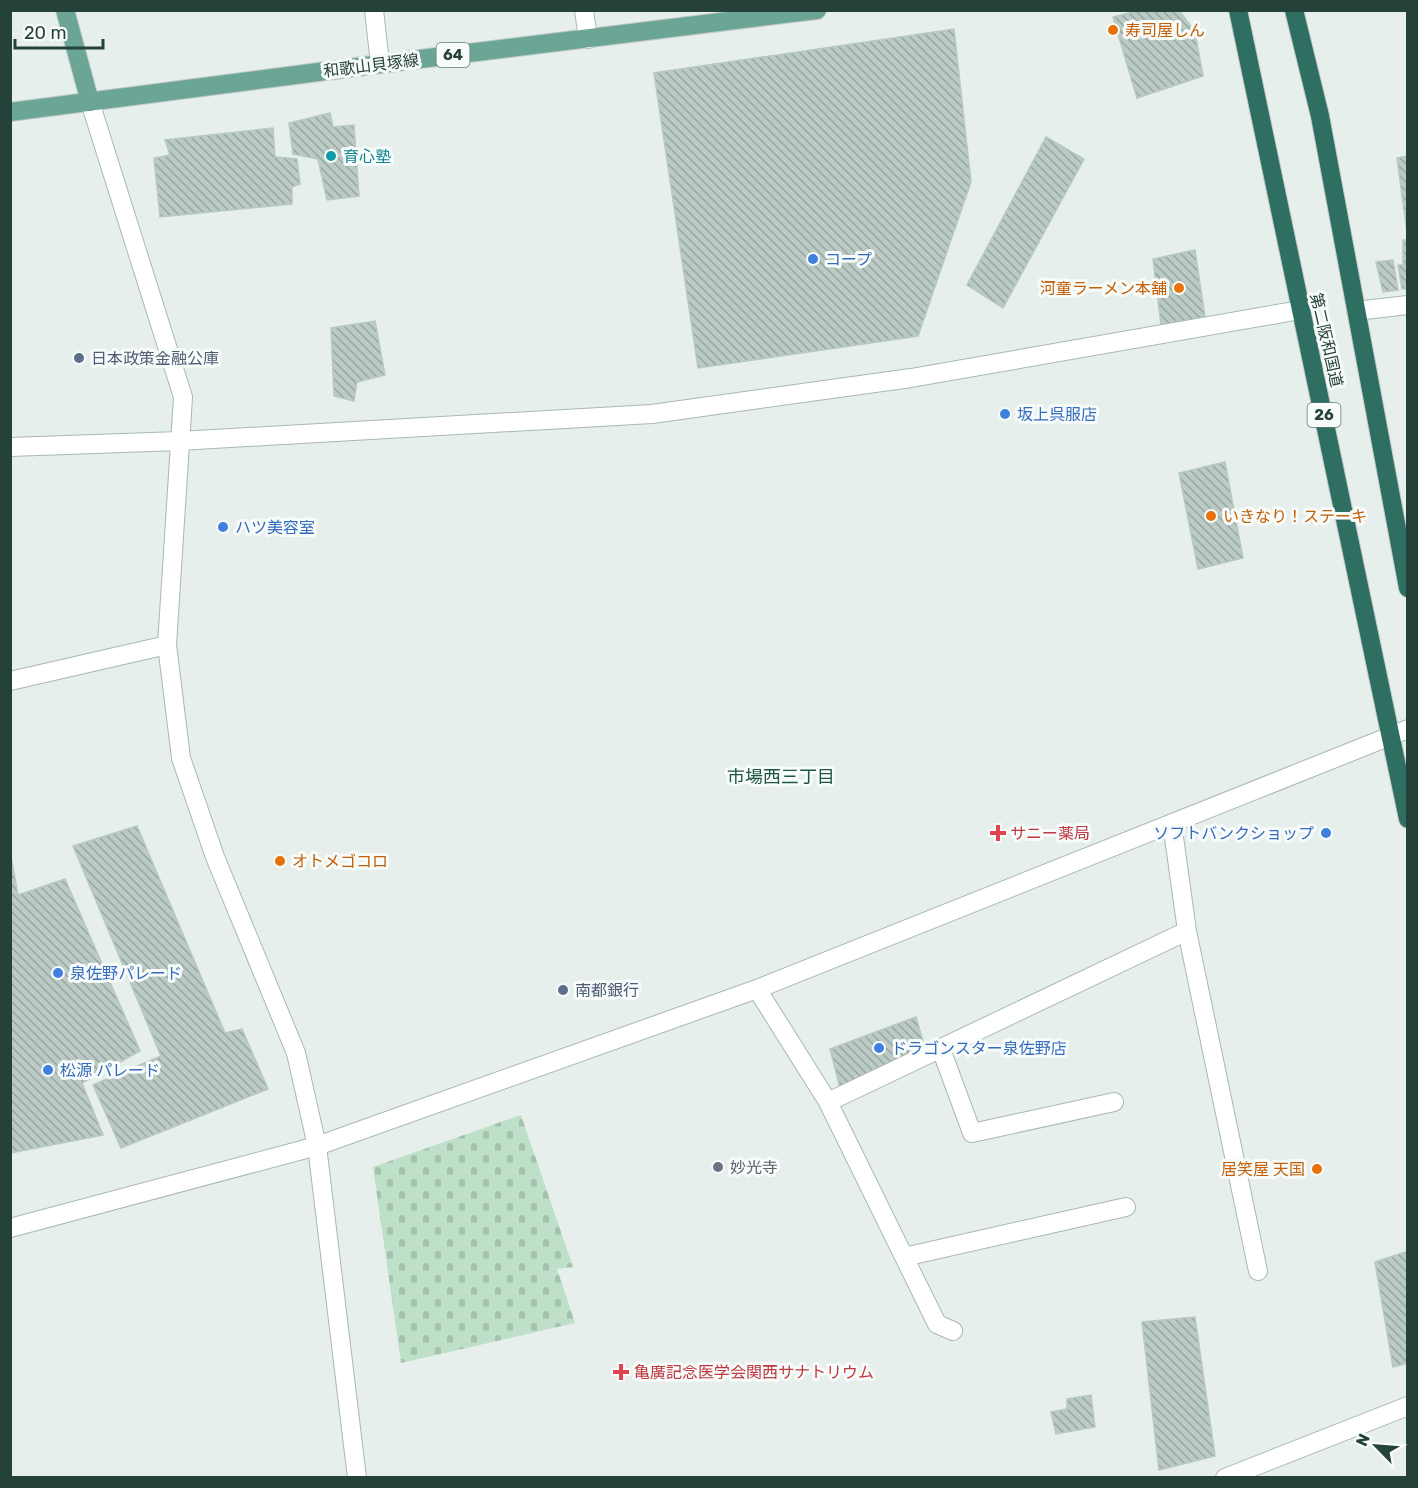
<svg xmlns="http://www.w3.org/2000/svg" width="1418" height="1488" font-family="Rubik,'Noto Sans JP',sans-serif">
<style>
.cemetery{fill:url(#cemetery-stones)}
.building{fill:url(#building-back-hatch);stroke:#b8c9c2;stroke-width:1.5}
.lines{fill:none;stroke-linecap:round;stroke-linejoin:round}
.minor-casing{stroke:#a8b8b2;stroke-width:20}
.major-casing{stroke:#c2cac8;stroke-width:20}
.highway-casing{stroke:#c2cac8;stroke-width:20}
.minor{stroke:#fff;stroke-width:18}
.major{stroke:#6aa596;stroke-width:18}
.highway{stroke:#2f6f62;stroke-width:18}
.food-dot{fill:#e8710a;stroke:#f7fbf9;stroke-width:2}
.culture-dot{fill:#0f9aa8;stroke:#f7fbf9;stroke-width:2}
.shop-dot{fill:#3f7fe0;stroke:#f7fbf9;stroke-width:2}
.service-dot{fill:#5c6f8a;stroke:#f7fbf9;stroke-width:2}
.health-dot{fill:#e0444e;stroke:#f7fbf9;stroke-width:2}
.worship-dot{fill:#6b7280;stroke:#f7fbf9;stroke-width:2}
.labels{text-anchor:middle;stroke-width:6;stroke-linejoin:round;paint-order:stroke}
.shield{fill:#f7fbf9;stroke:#637a73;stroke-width:1.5}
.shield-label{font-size:15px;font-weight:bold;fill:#24423a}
.food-label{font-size:16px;fill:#c56008;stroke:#f7fbf9;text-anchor:start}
.street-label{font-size:16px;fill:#24423a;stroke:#f7fbf9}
.culture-label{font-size:16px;fill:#0d838f;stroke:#f7fbf9;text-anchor:start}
.shop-label{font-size:16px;fill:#366cbe;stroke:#f7fbf9;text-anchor:start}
.service-label{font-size:16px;fill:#4e5e75;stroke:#f7fbf9;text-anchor:start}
.health-label{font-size:16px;fill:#be3a42;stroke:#f7fbf9;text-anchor:start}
.worship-label{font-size:16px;fill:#5b616d;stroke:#f7fbf9;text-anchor:start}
.neighbourhood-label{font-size:18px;fill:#1f5548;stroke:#f7fbf9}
</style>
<defs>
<pattern id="cemetery-stones" width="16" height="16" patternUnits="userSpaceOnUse" patternTransform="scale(1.5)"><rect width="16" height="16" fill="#bfe0c8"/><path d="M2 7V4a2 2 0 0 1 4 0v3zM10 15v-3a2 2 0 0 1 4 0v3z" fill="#a4c1ad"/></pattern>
<pattern id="building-back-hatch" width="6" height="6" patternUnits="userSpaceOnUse" patternTransform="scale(1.5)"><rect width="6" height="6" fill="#bbcac4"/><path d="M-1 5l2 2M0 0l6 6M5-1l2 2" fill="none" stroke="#98a6a0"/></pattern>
</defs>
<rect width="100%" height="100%" fill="#e6efeb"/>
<path class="cemetery" d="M 521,1115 L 573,1267 L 557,1269 L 575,1323 L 401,1363 L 373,1167 Z"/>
<path class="building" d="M 1141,10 L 1179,10 L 1195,32 L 1203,76 L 1137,98 L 1113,17 Z
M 954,29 L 971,182 L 918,336 L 698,368 L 654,73 Z
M 330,113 L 333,127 L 354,125 L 359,196 L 327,200 L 318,159 L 293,154 L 289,123 Z
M 273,128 L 275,157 L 297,159 L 300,184 L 292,187 L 292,204 L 160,217 L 154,158 L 170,155 L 165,140 Z
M 1046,137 L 1084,159 L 1003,308 L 967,285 Z
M 1408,156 L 1408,232 L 1407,232 L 1397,158 Z
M 1403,240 L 1408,240 L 1408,289 L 1402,289 L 1398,265 L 1403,265 Z
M 1195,250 L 1205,317 L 1161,325 L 1153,259 Z
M 1393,260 L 1398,290 L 1383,292 L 1376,262 Z
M 375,321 L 385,375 L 357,382 L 354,401 L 334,396 L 331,328 Z
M 1225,462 L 1243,558 L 1198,569 L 1179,473 Z
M 137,826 L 225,1033 L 242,1029 L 268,1089 L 121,1148 L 93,1085 L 161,1056 L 73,846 Z
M 10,851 L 18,895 L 65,879 L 140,1051 L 82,1083 L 103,1135 L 10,1153 Z
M 916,1017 L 925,1048 L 840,1088 L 830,1049 Z
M 1408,1251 L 1408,1363 L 1393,1367 L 1375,1262 Z
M 1195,1317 L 1215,1456 L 1159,1470 L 1142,1322 Z
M 1091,1395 L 1095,1427 L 1056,1434 L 1051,1412 L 1067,1409 L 1067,1399 Z"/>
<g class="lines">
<g class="minor-casing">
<path id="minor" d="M 374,10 L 380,64
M 584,10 L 588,39
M 90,102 L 183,397 L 167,645 L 181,758 L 215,857 L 296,1053 L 317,1146 L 357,1478
M 1356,311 L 1408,305
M 10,447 L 179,441 L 652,414 L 911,378 L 1300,310
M 10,681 L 167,645
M 1172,823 L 1187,931 L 1258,1271
M 757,989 L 828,1102 L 937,1324 L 953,1331
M 941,1049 L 972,1133 L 1114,1102
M 828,1102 L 1187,931
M 10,1228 L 317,1146 L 757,989 L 1408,729
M 904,1257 L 1126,1207
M 1225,1478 L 1408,1406"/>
</g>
<g class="major-casing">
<path id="major" d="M 65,10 L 90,102
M 10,112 L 380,64 L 817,10"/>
</g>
<g class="highway-casing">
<path id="highway" d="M 1238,10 L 1408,819
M 1294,10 L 1320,116 L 1408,588"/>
</g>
<use href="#minor" class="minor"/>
<use href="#major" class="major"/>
<use href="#highway" class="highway"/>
</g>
<g class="food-dot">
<circle cx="1113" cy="30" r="6"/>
<circle cx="1179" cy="288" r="6"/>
<circle cx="1211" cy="516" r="6"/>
<circle cx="280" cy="861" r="6"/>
<circle cx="1317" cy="1169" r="6"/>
</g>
<circle class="culture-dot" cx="331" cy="156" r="6"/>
<g class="shop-dot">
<circle cx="813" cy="259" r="6"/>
<circle cx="1005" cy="414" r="6"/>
<circle cx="223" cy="527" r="6"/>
<circle cx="1326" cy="833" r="6"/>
<circle cx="58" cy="973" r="6"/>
<circle cx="879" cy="1048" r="6"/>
<circle cx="48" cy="1070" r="6"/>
</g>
<g class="service-dot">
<circle cx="79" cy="358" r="6"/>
<circle cx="563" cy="990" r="6"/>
</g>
<g class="health-dot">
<path d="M995 824h6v6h6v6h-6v6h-6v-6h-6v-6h6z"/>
<path d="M618 1363h6v6h6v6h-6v6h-6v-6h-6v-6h6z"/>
</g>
<circle class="worship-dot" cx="718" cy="1167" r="6"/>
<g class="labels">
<g class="shield">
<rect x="436.5" y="43" width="33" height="24" rx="4.5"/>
<rect x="1307.5" y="403" width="33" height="24" rx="4.5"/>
</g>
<g class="shield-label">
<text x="453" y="60">64</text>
<text x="1324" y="420">26</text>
</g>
<g class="food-label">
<text x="1125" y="36">寿司屋しん</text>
<text x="1167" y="294" text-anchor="end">河童ラーメン本舗</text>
<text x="1223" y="522">いきなり！ステーキ</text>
<text x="292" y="867">オトメゴコロ</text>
<text x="1305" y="1175" text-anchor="end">居笑屋 天国</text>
</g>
<g class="street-label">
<text transform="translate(371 65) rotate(-7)" y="6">和歌山貝塚線</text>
<text transform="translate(1327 340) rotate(77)" y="6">第二阪和国道</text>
</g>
<g class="culture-label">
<text x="343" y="162">育心塾</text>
</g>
<g class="shop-label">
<text x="825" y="265">コープ</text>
<text x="1017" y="420">坂上呉服店</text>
<text x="235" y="533">ハツ美容室</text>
<text x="1314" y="839" text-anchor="end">ソフトバンクショップ</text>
<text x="70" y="979">泉佐野パレード</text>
<text x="891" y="1054">ドラゴンスター泉佐野店</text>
<text x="60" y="1076">松源 パレード</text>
</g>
<g class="service-label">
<text x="91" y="364">日本政策金融公庫</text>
<text x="575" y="996">南都銀行</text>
</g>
<g class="health-label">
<text x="1010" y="839">サニー薬局</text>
<text x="634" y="1378">亀廣記念医学会関西サナトリウム</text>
</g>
<g class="worship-label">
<text x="730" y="1173">妙光寺</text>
</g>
<g class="neighbourhood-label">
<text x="781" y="783">市場西三丁目</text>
</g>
</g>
<rect width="1418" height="1488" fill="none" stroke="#24423a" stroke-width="24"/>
<g transform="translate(1376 1446) rotate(295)" stroke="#f7fbf9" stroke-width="4.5" paint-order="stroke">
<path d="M0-4.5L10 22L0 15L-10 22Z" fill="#24423a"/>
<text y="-9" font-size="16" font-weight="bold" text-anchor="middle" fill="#24423a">N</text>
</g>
<path d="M15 39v9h88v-9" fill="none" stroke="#24423a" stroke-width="3"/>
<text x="24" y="39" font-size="18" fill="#24423a" stroke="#f7fbf9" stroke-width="4.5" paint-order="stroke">20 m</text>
</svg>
